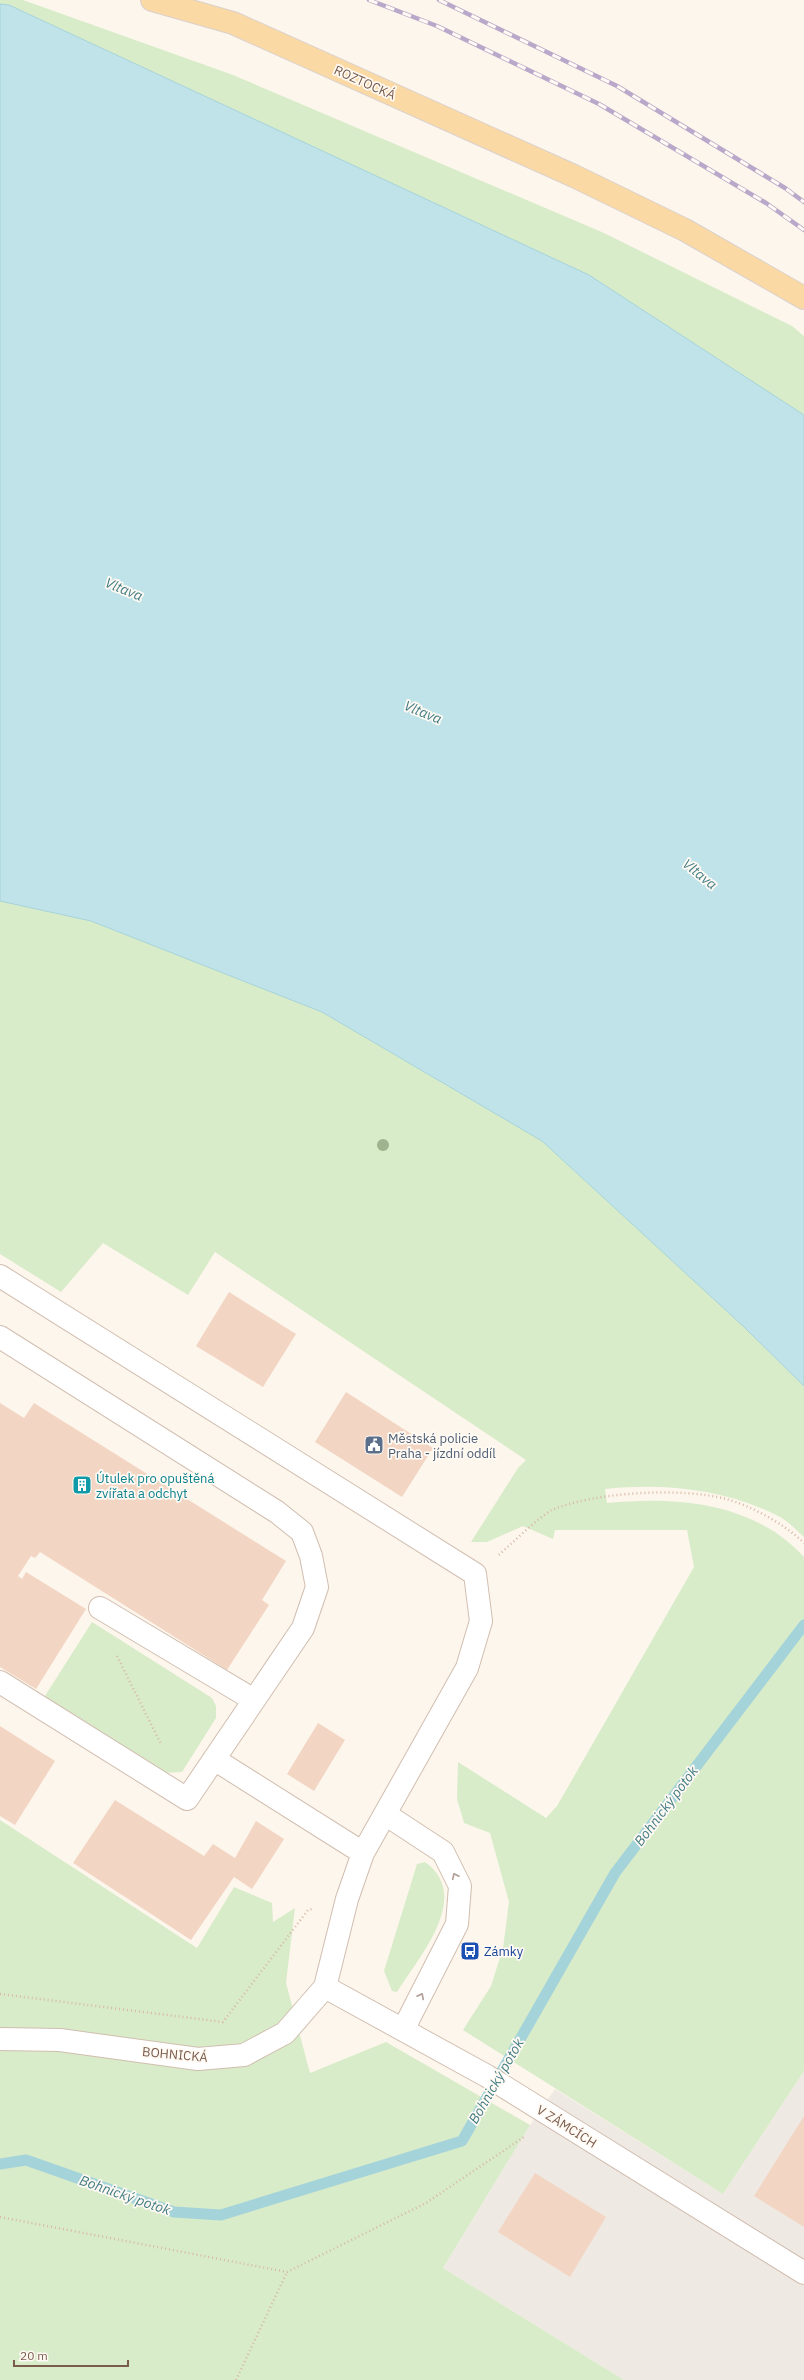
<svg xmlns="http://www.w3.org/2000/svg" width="804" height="2380" font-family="'IBM Plex Sans',sans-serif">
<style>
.industrial{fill:#efe9e4}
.green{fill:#d8ecc9}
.water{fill:#bfe3e8;stroke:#a5d3da}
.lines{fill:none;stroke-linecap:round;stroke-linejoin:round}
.stream{stroke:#a5d3da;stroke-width:11}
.building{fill:#f3d5c3}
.minor-casing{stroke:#d1beb0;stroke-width:24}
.major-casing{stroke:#dad1cd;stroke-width:24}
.path{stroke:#d9b8a5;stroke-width:2.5;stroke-dasharray:1 3;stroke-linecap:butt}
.minor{stroke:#fff;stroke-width:22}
.major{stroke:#fbd9a5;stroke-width:22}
.rail-casing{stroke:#b9a8c9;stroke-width:4.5}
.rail{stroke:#fffaf3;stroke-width:3;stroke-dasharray:9;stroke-linecap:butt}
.tree{fill:#a0b28e}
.oneway{stroke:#af9d94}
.labels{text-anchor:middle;stroke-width:3.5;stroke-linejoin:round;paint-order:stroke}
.street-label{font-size:13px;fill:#7a5c4d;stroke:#fffaf3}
.service-label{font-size:13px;fill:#4e5e75;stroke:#fffaf3;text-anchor:start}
.culture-label{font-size:13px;fill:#0d838f;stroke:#fffaf3;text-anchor:start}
.transit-label{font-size:13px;fill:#164399;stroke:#fffaf3;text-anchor:start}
.water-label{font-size:14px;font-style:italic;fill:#437c86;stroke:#fffaf3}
</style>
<rect width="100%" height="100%" fill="#fdf6ec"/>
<path class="industrial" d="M 804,2071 L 804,2380 L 624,2380 L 443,2268 L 530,2125 L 555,2089 L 723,2194 Z"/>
<path class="green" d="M 0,0 L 23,0 L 233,75 L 604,233 L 792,326 L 804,336 L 804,415 L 589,275 L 9,5 L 0,4 Z
M 0,901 L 91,921 L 322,1012 L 542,1141 L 743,1326 L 804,1386 L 804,1537 C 796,1530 787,1520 778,1516 C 725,1489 664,1483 605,1489 L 607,1503 C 676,1496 754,1502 804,1557 L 804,2071 L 723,2194 L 463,2030 L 491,1986 L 503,1948 L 509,1902 L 490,1833 L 464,1823 L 457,1799 L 458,1762 L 546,1818 L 557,1806 L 694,1567 L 687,1530 L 555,1530 L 553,1539 L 523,1526 L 487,1542 L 471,1542 L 518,1468 L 526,1460 L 215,1252 L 188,1295 L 103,1243 L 61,1292 L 0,1254 Z
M 92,1622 L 212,1698 L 216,1706 L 216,1718 L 182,1772 L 161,1773 L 43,1699 Z
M 0,1820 L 197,1948 L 234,1887 L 272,1903 L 273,1922 L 295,1908 L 286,1983 L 310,2073 L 386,2042 L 530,2125 L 443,2268 L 624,2380 L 0,2380 Z
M 425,1862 C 473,1896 419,1957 397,1992 L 392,1991 L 384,1971 L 417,1864 Z"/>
<path class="water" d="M 0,4 L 9,5 L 589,275 L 804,415 L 804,1386 L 743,1326 L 542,1141 L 322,1012 L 91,921 L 0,901 Z"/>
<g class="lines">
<path class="stream" d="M 0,2164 L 26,2160 L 174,2212 L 221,2215 L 462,2141 L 615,1873 L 804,1625"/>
</g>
<path class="building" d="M 229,1292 L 296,1334 L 263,1387 L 196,1346 Z
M 346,1392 L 433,1448 L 402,1497 L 315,1442 Z
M 0,1403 L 24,1418 L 34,1403 L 286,1561 L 262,1600 L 269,1605 L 227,1670 L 40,1552 L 35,1558 L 31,1556 L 18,1576 L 22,1579 L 26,1572 L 86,1609 L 36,1689 L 0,1667 Z
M 318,1723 L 345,1740 L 314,1791 L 287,1774 Z
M 0,1726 L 55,1761 L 15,1825 L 0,1816 Z
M 115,1800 L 204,1856 L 213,1844 L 235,1858 L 256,1821 L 284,1839 L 252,1889 L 234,1877 L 191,1940 L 73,1863 Z
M 804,2116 L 804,2227 L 754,2196 Z
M 535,2173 L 606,2217 L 570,2277 L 498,2232 Z"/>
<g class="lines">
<g class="minor-casing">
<path id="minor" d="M 0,1276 L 475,1574 L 481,1621 L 467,1668 L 363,1853 L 347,1899 L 325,1987 L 285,2033 L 244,2055 L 198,2059 L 60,2040 L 0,2039
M 0,1337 L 277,1512 L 302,1532 L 311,1556 L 317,1587 L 303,1628 L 187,1799 L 0,1682
M 100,1608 L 254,1700
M 214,1759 L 363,1853
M 385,1814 L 443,1852 L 460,1886 L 457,1924 L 403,2030
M 325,1987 L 487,2076 L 804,2273"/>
</g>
<g class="major-casing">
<path id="major" d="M 152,0 L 233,23 L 574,176 L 685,230 L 804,298"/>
</g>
<path class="path" d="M 499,1555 C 511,1544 540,1516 552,1510 C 594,1492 682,1487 726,1499 C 750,1505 786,1525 804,1543
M 117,1656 L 161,1744
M 0,1994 L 223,2022 L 308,1910 L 312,1909
M 0,2217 L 287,2272 L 426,2203 L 524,2137
M 236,2380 L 287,2272"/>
<use href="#minor" class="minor"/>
<use href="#major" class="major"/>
<g class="rail-casing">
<path id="rail" d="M 369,0 L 437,26 L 599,104 L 766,203 L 804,230
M 439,0 L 617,86 L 785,188 L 804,202"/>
</g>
<use href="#rail" class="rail"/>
</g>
<circle class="tree" cx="383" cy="1145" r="6"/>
<defs><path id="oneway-chevron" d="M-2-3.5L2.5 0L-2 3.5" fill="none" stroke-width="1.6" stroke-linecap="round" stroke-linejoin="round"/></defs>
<g class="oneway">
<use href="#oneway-chevron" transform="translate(455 1876) rotate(-116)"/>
<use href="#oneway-chevron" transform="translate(421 1996) rotate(-63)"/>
</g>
<defs>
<g id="civic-square" transform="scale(1)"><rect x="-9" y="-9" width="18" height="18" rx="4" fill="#5c6f8a" stroke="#fffaf3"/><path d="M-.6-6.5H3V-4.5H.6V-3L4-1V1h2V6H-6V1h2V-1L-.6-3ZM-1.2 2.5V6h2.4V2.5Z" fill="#fff"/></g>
<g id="building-square" transform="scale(1)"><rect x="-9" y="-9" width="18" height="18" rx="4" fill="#0f9aa8" stroke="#fffaf3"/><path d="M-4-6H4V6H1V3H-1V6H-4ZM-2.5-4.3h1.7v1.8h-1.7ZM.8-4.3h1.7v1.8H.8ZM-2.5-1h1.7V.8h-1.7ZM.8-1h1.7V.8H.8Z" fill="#fff"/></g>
<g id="bus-square" transform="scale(1)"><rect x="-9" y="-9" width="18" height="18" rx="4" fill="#1a4fb4" stroke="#fffaf3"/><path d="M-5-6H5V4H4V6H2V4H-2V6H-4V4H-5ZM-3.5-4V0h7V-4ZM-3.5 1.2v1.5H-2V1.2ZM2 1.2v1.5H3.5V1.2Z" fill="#fff"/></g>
</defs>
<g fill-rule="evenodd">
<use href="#civic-square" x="374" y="1445"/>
<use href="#building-square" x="82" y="1485"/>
<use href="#bus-square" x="470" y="1951"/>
</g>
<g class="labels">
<g class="street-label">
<text transform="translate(365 82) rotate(24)" y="5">ROZTOCKÁ</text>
<text transform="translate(175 2054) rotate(5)" y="5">BOHNICKÁ</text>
<text transform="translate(567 2126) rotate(32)" y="5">V ZÁMCÍCH</text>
</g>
<g class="service-label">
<text x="388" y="1443">Městská policie<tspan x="388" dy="15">Praha - jízdní oddíl</tspan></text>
</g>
<g class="culture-label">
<text x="96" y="1483">Útulek pro opuštěná<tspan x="96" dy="15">zvířata a odchyt</tspan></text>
</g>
<g class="transit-label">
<text x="484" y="1956">Zámky</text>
</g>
<g class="water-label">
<text transform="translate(124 589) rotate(22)" y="5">Vltava</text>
<text transform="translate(423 712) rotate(22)" y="5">Vltava</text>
<text transform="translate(700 874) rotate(39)" y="5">Vltava</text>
<text transform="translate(666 1806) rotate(-53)" y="5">Bohnický potok</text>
<text transform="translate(496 2081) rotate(-60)" y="5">Bohnický potok</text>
<text transform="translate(125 2195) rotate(19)" y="5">Bohnický potok</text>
</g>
</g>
<path d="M14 2360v6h114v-6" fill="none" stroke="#7a5c4d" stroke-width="2"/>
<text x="20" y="2360" font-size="12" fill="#7a5c4d" stroke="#fffaf3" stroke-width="3" paint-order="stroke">20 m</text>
</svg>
